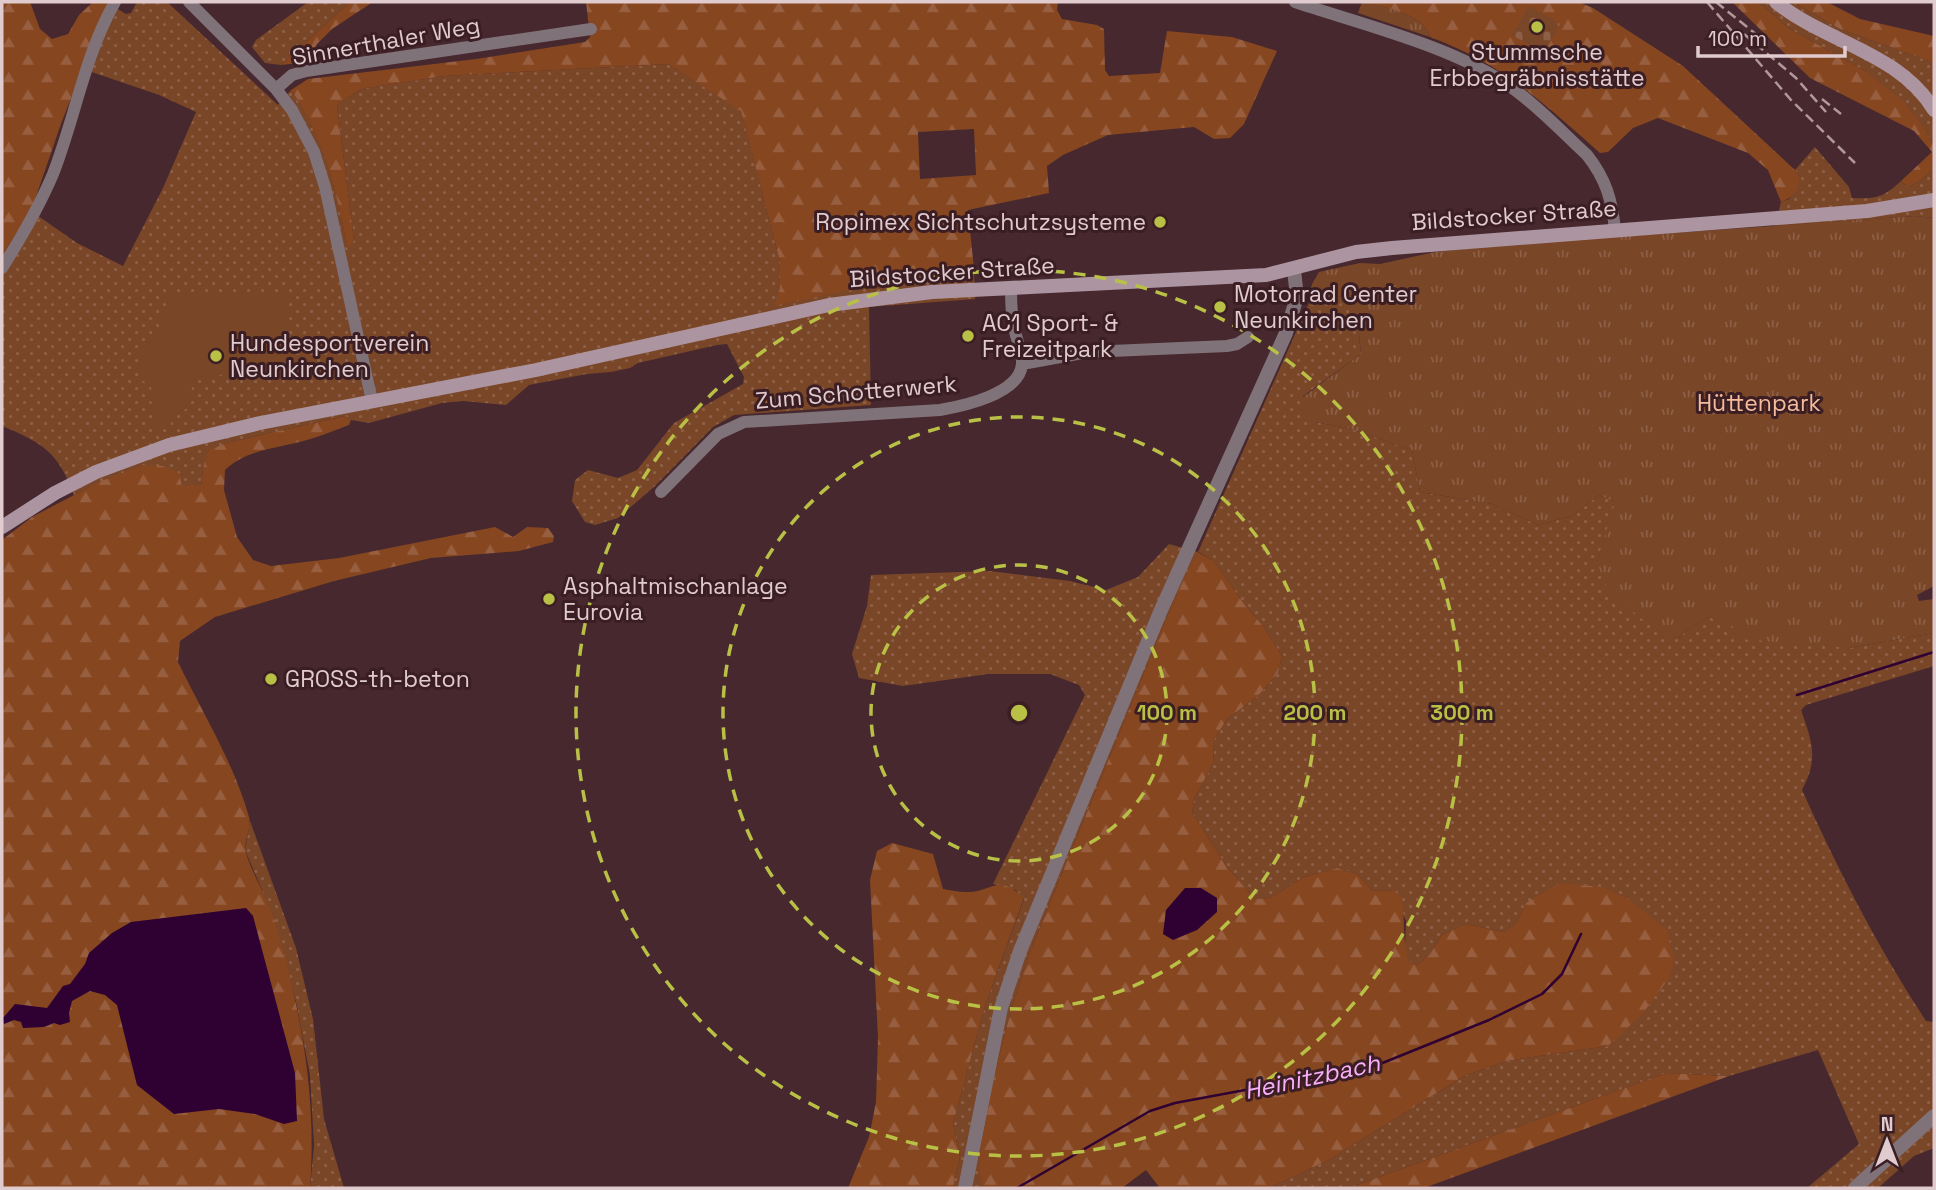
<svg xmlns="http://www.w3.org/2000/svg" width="1936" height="1190" font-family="'Space Grotesk',sans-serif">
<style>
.grass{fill:url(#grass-dots)}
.forest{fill:url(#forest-firs);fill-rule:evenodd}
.cemetery{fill:url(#cemetery-stones)}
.park{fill:url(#park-tufts)}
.pitch{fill:#7a4628}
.water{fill:#2f0133}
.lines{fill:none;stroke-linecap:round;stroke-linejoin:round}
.stream{stroke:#2f0133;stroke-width:2.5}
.minor{stroke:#807279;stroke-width:12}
.tertiary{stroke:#807279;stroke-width:14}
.secondary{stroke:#ac95a1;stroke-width:14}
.rail{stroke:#b0989c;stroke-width:2.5;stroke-dasharray:10 5;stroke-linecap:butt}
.ring{fill:none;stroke:#b9c046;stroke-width:3.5;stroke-dasharray:12 9}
.poi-dot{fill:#b9c046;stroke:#3b1e24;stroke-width:2.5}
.labels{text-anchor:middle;stroke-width:6;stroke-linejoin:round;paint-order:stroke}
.street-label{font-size:23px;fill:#e0cbce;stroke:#3b1e24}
.poi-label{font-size:23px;fill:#e0cbce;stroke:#3b1e24;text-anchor:start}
.park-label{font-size:23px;fill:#f4bb9c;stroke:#3b1e24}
.water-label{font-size:24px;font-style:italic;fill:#f9b0fc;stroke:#3b1e24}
.centre{fill:#b9c046;stroke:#3b1e24;stroke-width:3.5}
.ring-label{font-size:21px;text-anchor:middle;font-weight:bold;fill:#b9c046;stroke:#3b1e24;stroke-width:6;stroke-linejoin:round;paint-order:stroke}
</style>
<defs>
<pattern id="grass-dots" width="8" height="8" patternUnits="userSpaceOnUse" patternTransform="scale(1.75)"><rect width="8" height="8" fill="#7a4628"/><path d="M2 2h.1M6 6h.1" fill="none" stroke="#8d5f46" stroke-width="1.8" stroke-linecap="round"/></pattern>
<pattern id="forest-firs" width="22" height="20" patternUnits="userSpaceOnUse" patternTransform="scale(1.75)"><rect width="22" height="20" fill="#864620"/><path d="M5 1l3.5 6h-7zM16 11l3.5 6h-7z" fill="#975f3f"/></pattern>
<pattern id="cemetery-stones" width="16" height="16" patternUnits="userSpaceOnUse" patternTransform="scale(1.75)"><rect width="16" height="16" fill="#7a4628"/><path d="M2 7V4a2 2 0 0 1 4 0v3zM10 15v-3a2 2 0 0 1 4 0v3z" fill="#8d5f46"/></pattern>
<pattern id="park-tufts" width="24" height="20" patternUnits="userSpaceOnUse" patternTransform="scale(1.75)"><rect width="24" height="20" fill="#7a4628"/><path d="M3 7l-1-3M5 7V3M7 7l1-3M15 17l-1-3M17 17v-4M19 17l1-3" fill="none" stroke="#8d5f46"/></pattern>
</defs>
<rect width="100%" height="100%" fill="#46282e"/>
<path class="grass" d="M 137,2 L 167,2 L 278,105 L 291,90 C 324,137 337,193 348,249 L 354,240 L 337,105 L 361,89 L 444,76 L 668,64 L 741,110 L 780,262 L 780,290 L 897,280 L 974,269 L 975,299 L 869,307 L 871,405 L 734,415 L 713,427 L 655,486 L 618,518 L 595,525 L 585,522 L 572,501 L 575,480 L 588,470 L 618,478 L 637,470 L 674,423 L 743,384 L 744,377 L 727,344 L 717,345 L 638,363 L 630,368 L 611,372 L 587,374 L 529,385 L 506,405 L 463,401 L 442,403 L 369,423 L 351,420 L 345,416 L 230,442 L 209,451 L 204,462 L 201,485 L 193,487 L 100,482 L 74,495 C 58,452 43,443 2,426 L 2,255 L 31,211 L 77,243 L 123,266 L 163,188 L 196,112 L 159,95 L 83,69 L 109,4 L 126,14 L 131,13 Z
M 308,2 L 350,2 L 281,65 L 265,63 L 252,47 L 256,40 Z
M 1758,2 L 1793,2 L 1840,29 L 1934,63 L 1934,147 L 1927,132 L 1865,71 L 1790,29 Z
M 1815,147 L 1849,187 L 1852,198 C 1875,199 1883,198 1901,181 L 1908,187 L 1920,181 L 1934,169 L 1934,218 L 1915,216 L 1775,226 L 1781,202 L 1789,199 L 1800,177 L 1795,170 Z
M 1349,295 L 1355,298 L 1361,354 L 1303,396 L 1314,422 L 1348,428 L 1412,450 L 1420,492 L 1492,504 L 1538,525 L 1572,516 L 1599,495 L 1616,502 L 1597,562 L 1678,638 L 1692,627 L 1708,617 L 1849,648 L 1934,633 L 1934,666 L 1806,705 L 1801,710 C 1812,742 1819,758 1802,790 C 1838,870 1878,948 1926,1021 L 1934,1022 L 1934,1148 L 1914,1156 L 1878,1188 L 1807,1188 L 1859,1144 L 1818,1050 L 1729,1076 L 1666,1073 L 1349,1188 L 1269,1188 L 1329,1160 L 1464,1076 L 1506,1061 L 1608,1046 L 1627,898 C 1579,877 1572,885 1526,903 L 1517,922 L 1504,932 L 1465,924 L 1442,935 L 1430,954 L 1417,965 L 1409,961 L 1405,949 L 1406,921 L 1393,890 L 1373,891 L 1357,874 L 1337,868 L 1304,877 L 1270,898 L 1255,899 L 1227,867 L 1192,812 L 1195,797 L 1213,764 L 1214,740 L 1227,719 L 1258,696 L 1278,673 L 1282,656 L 1263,626 L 1244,604 L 1214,561 L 1198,552 L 1170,609 L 1030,952 C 1011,1007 996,1061 986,1119 C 982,1140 976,1167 983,1188 L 953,1188 L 960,1157 L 953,1124 L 985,1006 L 1024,899 L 1016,890 L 993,884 L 1085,695 L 1079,685 L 1050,674 L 988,674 L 903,686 L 859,678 L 852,654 L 867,606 L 871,575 L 990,571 L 1070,581 L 1106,590 L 1138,577 L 1169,544 L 1198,552 L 1309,303 Z
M 250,821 L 296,948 L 313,1019 L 324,1119 L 344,1188 L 310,1188 L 314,1145 L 310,1075 L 296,1002 L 274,918 L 245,850 Z"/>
<path class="forest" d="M 2,2 L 30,2 L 40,29 L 52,39 L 68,34 L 79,15 L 93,2 L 107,2 L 109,4 L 62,121 L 31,211 L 2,255 Z
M 350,2 L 373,2 L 332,29 L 317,44 L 307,62 L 281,65 Z
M 586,2 L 1058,2 L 1057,10 L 1062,19 L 1097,25 L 1104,29 L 1105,70 L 1109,76 L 1160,73 L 1167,31 L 1232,37 L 1277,51 L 1244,124 L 1230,138 L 1214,139 L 1194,127 L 1108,135 L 1063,155 L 1047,166 L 1049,193 L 968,210 L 974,269 L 897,280 L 774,306 L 780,290 L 780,262 L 741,111 L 668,64 L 444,76 L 361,89 L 337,105 L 354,240 L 348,250 C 337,193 324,138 291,90 L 308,79 L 476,59 L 585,42 L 590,37 ZM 974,129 L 976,175 L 920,179 L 918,132 Z
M 1357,2 L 1579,2 L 1593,8 L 1683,66 L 1795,170 L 1800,177 C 1799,189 1793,198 1781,202 L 1768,170 L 1748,153 L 1658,118 L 1633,128 L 1608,152 L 1600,153 C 1543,103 1503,64 1430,37 C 1426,14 1378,5 1357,2 Z
M 1732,2 L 1758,2 L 1790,29 L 1865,71 L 1904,102 L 1927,132 L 1934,147 L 1934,169 L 1920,181 L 1908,187 L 1901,181 L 1932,152 L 1914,131 L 1810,78 Z
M 1793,2 L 1827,2 L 1860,19 L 1934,36 L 1934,63 L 1840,29 Z
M 345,416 L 351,420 L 349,425 C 335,430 321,436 307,440 C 280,448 246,449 225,470 L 224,490 L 237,537 L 253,560 L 271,566 L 339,558 L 495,527 L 513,537 L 527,527 L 548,528 L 554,536 L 553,542 L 519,551 L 431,558 L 334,581 L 215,617 L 180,641 L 178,662 C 202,712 234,763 249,817 C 252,828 243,841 246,853 C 253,876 268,898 275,921 C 301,1011 317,1095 310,1188 L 2,1188 L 2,540 L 32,517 L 99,482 L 143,465 L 163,466 L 179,473 L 182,486 L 201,485 L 204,462 L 209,450 L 230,442 Z
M 1197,552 L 1214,561 L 1244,604 L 1263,626 L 1282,656 L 1278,673 L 1258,696 L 1227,719 L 1214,740 L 1213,764 L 1195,797 L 1192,812 L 1227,867 L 1255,899 L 1270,898 L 1304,877 L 1337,868 L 1357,874 L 1373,891 L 1393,890 L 1402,897 C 1405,917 1402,941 1409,961 L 1417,965 L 1430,954 L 1442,935 L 1465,924 L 1504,932 L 1517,922 L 1526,903 L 1560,883 L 1602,887 L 1627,898 L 1667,930 L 1674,961 L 1669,978 L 1643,1013 L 1608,1046 L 1506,1061 L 1464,1076 L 1329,1160 L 1269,1188 L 1160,1188 L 1146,1170 L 1122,1188 L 983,1188 C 975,1167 982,1140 986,1119 C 996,1061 1011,1007 1030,952 L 1170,609 Z
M 892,843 L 933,854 L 943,889 C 951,890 959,892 966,892 C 991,893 998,872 1024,898 L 985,1006 L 953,1124 L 960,1157 L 953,1188 L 848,1188 L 869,1137 L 876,1102 L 878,1037 L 870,880 L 877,851 Z
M 1666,1073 L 1729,1076 L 1424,1188 L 1349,1188 Z"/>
<path class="cemetery" d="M 1529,6 L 1560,24 L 1544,53 L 1512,35 Z"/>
<path class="park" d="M 1362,2 C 1382,6 1426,15 1430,37 L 1358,13 Z
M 1915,216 L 1934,218 L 1934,586 L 1917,595 L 1919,601 L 1934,599 L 1934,633 L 1849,648 L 1741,639 L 1730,623 L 1708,617 L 1692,627 L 1678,638 L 1654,629 L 1608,591 L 1597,562 L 1615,502 L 1599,495 L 1572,516 L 1538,525 L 1492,504 L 1420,492 L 1412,450 L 1348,428 L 1314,422 L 1299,415 L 1303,397 L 1361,354 L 1359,334 L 1347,323 L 1355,298 L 1349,295 L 1309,303 L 1312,284 L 1319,272 L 1360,263 L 1380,264 L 1435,252 L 1513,244 Z"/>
<path class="pitch" d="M 289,292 L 290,365 L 283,370 L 194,377 L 188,408 L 173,415 L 170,426 L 158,431 L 152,409 L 151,384 L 140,380 L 143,347 L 155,338 L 170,294 Z"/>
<path class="water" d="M 1185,888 L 1201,888 L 1217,898 L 1217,912 L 1197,930 L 1173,940 L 1163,934 L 1166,910 Z
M 246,908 L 253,916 L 295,1073 L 297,1121 L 284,1124 L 255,1114 L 219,1109 L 174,1114 L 137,1085 L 117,1005 L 105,995 L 90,991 L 72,1001 L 69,1013 L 70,1022 L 60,1025 L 54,1023 L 44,1027 L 23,1028 L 21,1022 L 14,1020 L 4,1024 L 3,1018 L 15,1004 L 47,1008 L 63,986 L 70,984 L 85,964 L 89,953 L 112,933 L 131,922 Z"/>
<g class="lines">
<path class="stream" d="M 1797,695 L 1934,652
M 1017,1188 L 1150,1111 L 1175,1103 L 1375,1066 L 1489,1020 L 1542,994 L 1562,974 L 1581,934"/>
<path class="minor" d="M 189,2 L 276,89 L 292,110 L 314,152 L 325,187 L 372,401
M 1295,2 C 1361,24 1455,47 1511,87 C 1538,106 1562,132 1587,155 C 1606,179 1612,200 1615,230
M 276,89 L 292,75 L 306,71 L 591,29
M 2,268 C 21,238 39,207 53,174 C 75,118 85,54 115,2
M 1022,364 L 1088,352 L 1227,346 L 1237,344 L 1248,337
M 661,492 L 718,434 L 744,422 L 940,410 C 963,406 1020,394 1022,364 C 1023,352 1016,339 1014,327 C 1011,314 1011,301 1011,288"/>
<path class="tertiary" d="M 965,1188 L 1001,1008 L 1020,951 L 1161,610 L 1286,333 L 1297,297 L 1294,270
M 1855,1188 L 1934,1116"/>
<path class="secondary" d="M 1776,2 C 1826,43 1899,52 1934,110
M 2,527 L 55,493 L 96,472 L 169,445 L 260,423 L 536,370 L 829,305 L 932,292 L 1266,275 L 1356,252 L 1392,248 L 1867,211 L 1934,200"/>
<path class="rail" d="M 1707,2 L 1791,100 L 1855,163
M 1716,2 L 1757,35
M 1744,34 L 1796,78 L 1826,112
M 1822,99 L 1841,114"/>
</g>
<g class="ring">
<circle cx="1019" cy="713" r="148"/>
<circle cx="1019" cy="713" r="296"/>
<circle cx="1019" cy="713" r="443"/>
</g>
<g class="poi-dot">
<circle cx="1537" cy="27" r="7"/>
<circle cx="1160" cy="222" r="7"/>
<circle cx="1220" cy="307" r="7"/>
<circle cx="968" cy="336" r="7"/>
<circle cx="216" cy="356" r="7"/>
<circle cx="549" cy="599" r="7"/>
<circle cx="271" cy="679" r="7"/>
</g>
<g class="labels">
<g class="street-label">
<text transform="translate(386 41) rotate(-10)" y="8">Sinnerthaler Weg</text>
<text transform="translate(1514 215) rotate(-4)" y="8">Bildstocker Straße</text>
<text transform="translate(952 272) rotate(-4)" y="8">Bildstocker Straße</text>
<text transform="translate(856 392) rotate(-5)" y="8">Zum Schotterwerk</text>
</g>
<g class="poi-label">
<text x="1537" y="60" text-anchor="middle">Stummsche<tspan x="1537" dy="26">Erbbegräbnisstätte</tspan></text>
<text x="1146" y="230" text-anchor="end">Ropimex Sichtschutzsysteme</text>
<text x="1234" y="302">Motorrad Center<tspan x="1234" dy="26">Neunkirchen</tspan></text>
<text x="982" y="331">AC1 Sport- &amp;<tspan x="982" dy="26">Freizeitpark</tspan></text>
<text x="230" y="351">Hundesportverein<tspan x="230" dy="26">Neunkirchen</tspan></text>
<text x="563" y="594">Asphaltmischanlage<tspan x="563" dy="26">Eurovia</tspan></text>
<text x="285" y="687">GROSS-th-beton</text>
</g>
<g class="park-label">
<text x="1759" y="411">Hüttenpark</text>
</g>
<g class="water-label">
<text transform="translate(1312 1077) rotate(-12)" y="8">Heinitzbach</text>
</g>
</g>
<circle cx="1019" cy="713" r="10" class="centre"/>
<g class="ring-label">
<text x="1167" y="720">100 m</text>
<text x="1315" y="720">200 m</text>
<text x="1462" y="720">300 m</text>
</g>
<rect width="1936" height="1190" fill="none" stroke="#e0cbce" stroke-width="7"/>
<g transform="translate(1887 1141)" stroke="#3b1e24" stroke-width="5" paint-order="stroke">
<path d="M0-5L12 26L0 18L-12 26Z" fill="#e0cbce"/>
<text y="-10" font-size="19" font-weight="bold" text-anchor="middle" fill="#e0cbce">N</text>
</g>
<path d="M1698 46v10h147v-10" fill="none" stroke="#e0cbce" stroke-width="3.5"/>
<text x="1708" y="46" font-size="21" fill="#e0cbce" stroke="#3b1e24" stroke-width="5" paint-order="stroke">100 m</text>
</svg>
